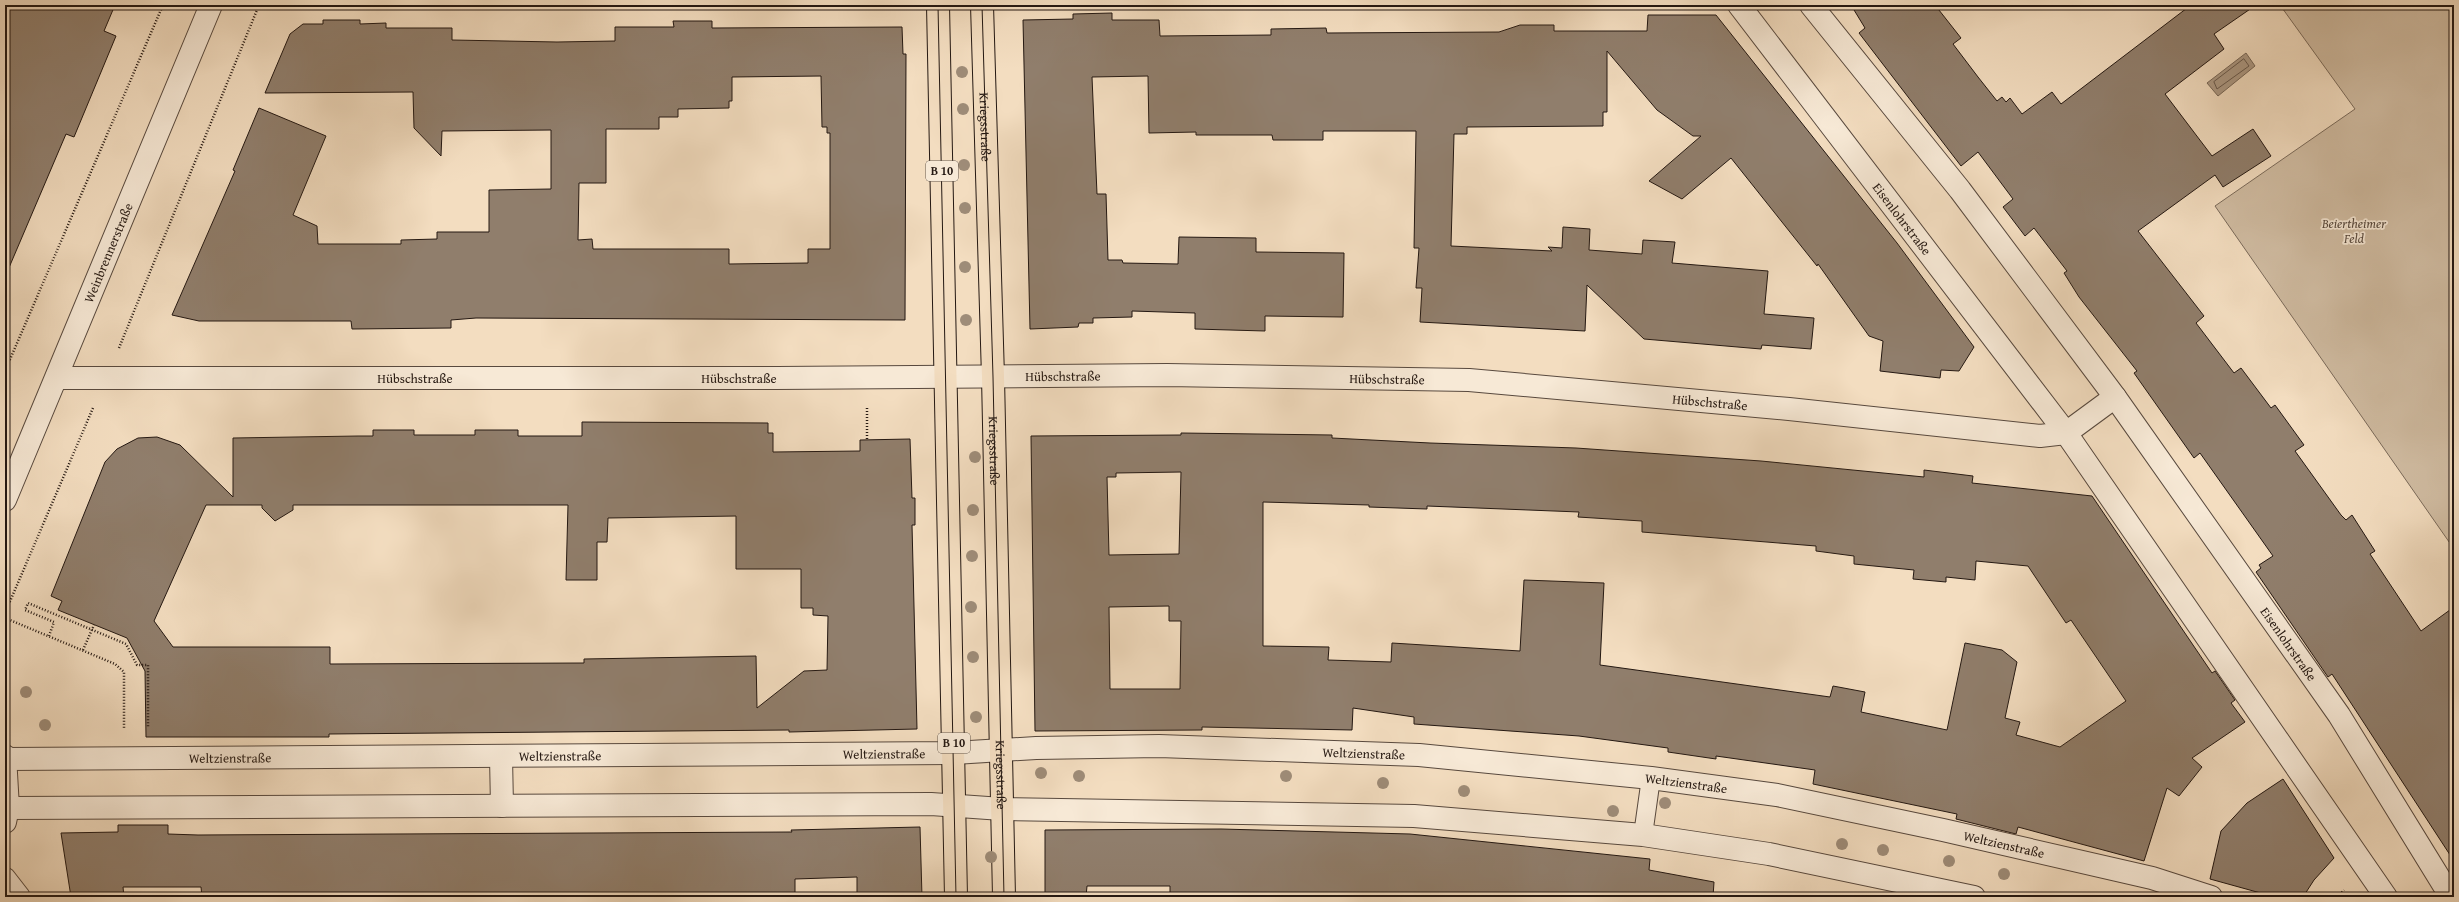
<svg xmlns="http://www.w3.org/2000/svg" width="2459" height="902" font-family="'Gentium Book Plus',serif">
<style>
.green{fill:#d0bca2;stroke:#7a6a5a}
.water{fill:#ad9a85;stroke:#766657}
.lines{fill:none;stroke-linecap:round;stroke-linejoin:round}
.shore{stroke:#68594c;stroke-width:1}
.building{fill:#907e6c;stroke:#241812;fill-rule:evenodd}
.service-casing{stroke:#58493e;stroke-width:20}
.minor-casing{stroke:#58493e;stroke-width:24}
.tertiary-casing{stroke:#58493e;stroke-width:24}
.primary-casing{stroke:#241812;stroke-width:24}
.path{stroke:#241812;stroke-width:2.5;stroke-dasharray:1 2;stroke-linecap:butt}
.service{stroke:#f7e9d6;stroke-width:18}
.minor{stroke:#f7e9d6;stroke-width:22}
.tertiary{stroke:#f7e9d6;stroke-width:22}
.primary{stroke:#f3ddc0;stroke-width:22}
.tram{stroke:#241812;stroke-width:1}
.tree{fill:#9e8c78}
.labels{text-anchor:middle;stroke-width:3.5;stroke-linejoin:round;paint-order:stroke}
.shield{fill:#f7e9d6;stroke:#63574d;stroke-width:1}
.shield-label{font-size:12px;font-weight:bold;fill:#241812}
.street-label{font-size:13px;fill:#241812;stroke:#f7e9d6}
.park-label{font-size:13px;font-style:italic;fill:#58493d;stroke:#f7e9d6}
</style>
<rect width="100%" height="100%" fill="#f3ddc0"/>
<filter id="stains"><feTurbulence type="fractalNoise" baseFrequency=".005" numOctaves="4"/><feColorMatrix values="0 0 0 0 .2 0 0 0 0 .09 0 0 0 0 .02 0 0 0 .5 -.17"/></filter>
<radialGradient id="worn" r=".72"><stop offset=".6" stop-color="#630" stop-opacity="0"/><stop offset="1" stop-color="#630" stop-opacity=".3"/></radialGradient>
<path class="green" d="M 2280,5 L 2454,5 L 2454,549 L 2215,206 L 2355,109 Z"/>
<path class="water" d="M 2246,53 L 2255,66 L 2218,96 L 2207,83 Z"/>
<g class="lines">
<path class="shore" d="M 2244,59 L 2249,66 L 2217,89 L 2214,82 Z"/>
</g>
<path class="building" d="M 5,5 L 115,5 L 104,31 L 116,36 L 74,137 L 66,134 L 5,277 Z
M 1851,5 L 1935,5 L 1961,38 L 1953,44 L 1978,77 L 1997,101 L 2002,97 L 2006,102 L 2010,98 L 2022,114 L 2052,92 L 2061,104 L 2191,5 L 2256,5 L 2214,34 L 2224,49 L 2165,94 L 2212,156 L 2253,129 L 2271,156 L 2223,187 L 2215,175 L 2138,231 L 2204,316 L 2196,323 L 2234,373 L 2241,368 L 2271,408 L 2275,405 L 2304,445 L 2295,451 L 2341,515 L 2346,520 L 2352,515 L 2375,551 L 2370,554 L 2421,631 L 2454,607 L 2454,861 L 2332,674 L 2328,677 L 2256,572 L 2261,568 L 2259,565 L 2273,556 L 2200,453 L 2194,458 L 2134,373 L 2137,371 L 2079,297 L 2064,273 L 2067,271 L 2034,228 L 2025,236 L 2003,207 L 2013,199 L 1978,152 L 1961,166 L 1859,33 L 1865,28 Z
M 1112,13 L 1112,20 L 1159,20 L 1160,36 L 1271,35 L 1271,29 L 1326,28 L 1327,33 L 1499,32 L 1520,25 L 1554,25 L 1554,31 L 1647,31 L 1648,15 L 1716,15 L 1897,243 L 1974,347 L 1959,371 L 1941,370 L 1940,378 L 1880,371 L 1883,341 L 1869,336 L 1818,264 L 1817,266 L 1731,158 L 1682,199 L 1649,181 L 1701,136 L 1693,136 L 1657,110 L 1607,51 L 1607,112 L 1603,112 L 1603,126 L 1467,127 L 1467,134 L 1454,134 L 1451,246 L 1552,251 L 1548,247 L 1562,248 L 1563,227 L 1590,229 L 1589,250 L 1642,254 L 1643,240 L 1675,242 L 1672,263 L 1768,271 L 1764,314 L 1814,318 L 1811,349 L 1762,345 L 1761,349 L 1644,339 L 1587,285 L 1585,331 L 1420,322 L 1422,288 L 1416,288 L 1419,248 L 1414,248 L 1416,131 L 1323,131 L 1323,140 L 1273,140 L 1272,135 L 1196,135 L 1196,132 L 1149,133 L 1148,76 L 1092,77 L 1097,194 L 1106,194 L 1108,260 L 1122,260 L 1123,263 L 1178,264 L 1179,237 L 1256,238 L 1256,252 L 1344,253 L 1343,317 L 1265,316 L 1265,331 L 1195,329 L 1195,313 L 1132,311 L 1132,317 L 1093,318 L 1093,323 L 1079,323 L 1078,327 L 1030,329 L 1023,20 L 1073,19 L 1073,14 Z
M 323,20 L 360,20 L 360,24 L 386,23 L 386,28 L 452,28 L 452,40 L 557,42 L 615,41 L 615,27 L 674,27 L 673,21 L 712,21 L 712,28 L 902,27 L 903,54 L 906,54 L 905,320 L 476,318 L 451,320 L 451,328 L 352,329 L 351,321 L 199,321 L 172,315 L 235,171 L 233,170 L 259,108 L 326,136 L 293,215 L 317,226 L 318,244 L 401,244 L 401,240 L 437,239 L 437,232 L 489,232 L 489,190 L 551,189 L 551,130 L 442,131 L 441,156 L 414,128 L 413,92 L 265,93 L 290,34 L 303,24 L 323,24 ZM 821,76 L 822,127 L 827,127 L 827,133 L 830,133 L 830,249 L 808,249 L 808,263 L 729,264 L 729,249 L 593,249 L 592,239 L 578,240 L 579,183 L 606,183 L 606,129 L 659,129 L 659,117 L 678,117 L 678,109 L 729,108 L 729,101 L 732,101 L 732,77 Z
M 582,422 L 768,423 L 768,433 L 773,433 L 773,452 L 860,451 L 860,440 L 910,439 L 912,498 L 915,498 L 915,525 L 912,525 L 917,729 L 789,732 L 789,730 L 329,734 L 329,737 L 146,737 L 145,671 L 127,638 L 58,610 L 62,601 L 51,596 L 105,462 L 117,449 L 138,438 L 157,437 L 180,445 L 233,497 L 233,438 L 358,436 L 373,436 L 373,430 L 414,430 L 414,435 L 475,435 L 475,430 L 518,430 L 518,436 L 582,436 ZM 206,505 L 262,505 L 262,508 L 275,521 L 293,510 L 293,505 L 568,505 L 566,580 L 597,580 L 597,542 L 607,542 L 608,518 L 736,516 L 736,569 L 801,569 L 801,608 L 813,608 L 813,615 L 828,616 L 827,670 L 804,671 L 757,708 L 756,656 L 584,659 L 584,663 L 330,664 L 330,647 L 173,647 L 154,621 Z
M 1181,433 L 1332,435 L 1332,438 L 1430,443 L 1576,448 L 1761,461 L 1924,477 L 1924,470 L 1973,476 L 1972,483 L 2092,496 L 2212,673 L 2215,671 L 2235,700 L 2231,703 L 2245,722 L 2192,758 L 2202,767 L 2179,796 L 2167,788 L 2144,861 L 2018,827 L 2016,834 L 1956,819 L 1957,814 L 1813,784 L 1815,770 L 1716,756 L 1716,759 L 1668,752 L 1668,748 L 1579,736 L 1414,724 L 1414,717 L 1353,708 L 1352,730 L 1202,727 L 1202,730 L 1035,731 L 1031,436 L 1181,435 ZM 1181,472 L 1179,554 L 1109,555 L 1107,477 L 1116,477 L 1116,473 ZM 1263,502 L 1369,505 L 1369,507 L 1427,509 L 1427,506 L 1579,512 L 1578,517 L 1642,521 L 1642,532 L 1816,546 L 1816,551 L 1854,556 L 1854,564 L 1914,570 L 1913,579 L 1946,582 L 1946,577 L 1975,580 L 1976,561 L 2028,566 L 2066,623 L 2071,620 L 2126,701 L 2060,747 L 2016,735 L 2020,722 L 2005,718 L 2017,662 L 2002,650 L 1965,643 L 1947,730 L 1861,712 L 1865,692 L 1833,686 L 1830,697 L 1600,665 L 1604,583 L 1524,580 L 1520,651 L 1392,643 L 1391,662 L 1328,660 L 1329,647 L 1263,646 ZM 1169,606 L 1169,621 L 1181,621 L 1180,689 L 1110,689 L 1109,607 Z
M 2283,779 L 2334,858 L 2314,880 L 2303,897 L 2275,897 L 2210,879 L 2221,831 L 2247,803 Z
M 118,825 L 168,825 L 168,834 L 198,835 L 792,832 L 791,830 L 920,827 L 922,897 L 857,897 L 857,877 L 795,879 L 795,897 L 729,897 L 729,895 L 674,895 L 674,897 L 202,897 L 201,887 L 123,887 L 124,897 L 71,897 L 61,833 L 118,832 Z
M 1221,829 L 1410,834 L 1650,859 L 1649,870 L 1714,882 L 1713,897 L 1170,897 L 1170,886 L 1087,886 L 1086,897 L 1045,897 L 1045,830 Z"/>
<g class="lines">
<g class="service-casing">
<path id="service" d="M 1643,835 L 1651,778"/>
</g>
<g class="minor-casing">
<g id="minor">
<path id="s1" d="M 1739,5 L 2066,433 L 2386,897"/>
<path id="s2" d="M 1811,5 L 1960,190 L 2115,397 L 2339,715 L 2451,897"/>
<path id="s3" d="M 57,378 L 777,378 L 1167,375 L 1469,380 L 1789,409 L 2040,436 L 2066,433 L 2115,397"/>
<path d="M 501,757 L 502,806"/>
<path id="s4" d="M 6,759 L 954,753 L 1036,748 L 1159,746 L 1419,755 L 1651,778 L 1777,795 L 1943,830 L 2152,878 L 2211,897"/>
<path d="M 8,808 L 931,804 L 1002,809 L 1414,816 L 1643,835 L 1769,854 L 1974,897"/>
</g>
</g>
<g class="tertiary-casing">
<g id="tertiary">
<path id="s5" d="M 5,500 L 211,5"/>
<path d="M 5,756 L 8,808 L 5,822"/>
<path d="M 5,879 L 19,897"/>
</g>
</g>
<g class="primary-casing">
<path id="primary" d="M 938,5 L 956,897
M 982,5 L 993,377 L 1004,897"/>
</g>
<path class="path" d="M 119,348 L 259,5
M 5,371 L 163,5
M 867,408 L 867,439
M 5,613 L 93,408
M 5,618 L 115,664 L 124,672 L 124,728
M 49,636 L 54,622 L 25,610 L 28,603 L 126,644 L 137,665 L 148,665 L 148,727
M 83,650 L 94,625
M 2338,897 L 2344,890"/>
<use href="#service" class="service"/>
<use href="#minor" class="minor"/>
<use href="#tertiary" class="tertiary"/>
<use href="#primary" class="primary"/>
<g class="tram">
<path d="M 938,5 L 956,897"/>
<path id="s6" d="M 982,5 L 993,377 L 1004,897"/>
</g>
</g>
<g class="tree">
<circle cx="962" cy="72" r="6"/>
<circle cx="963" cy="109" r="6"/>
<circle cx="964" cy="165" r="6"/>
<circle cx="965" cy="208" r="6"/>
<circle cx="965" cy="267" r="6"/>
<circle cx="966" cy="320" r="6"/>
<circle cx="975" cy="457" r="6"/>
<circle cx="973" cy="510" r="6"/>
<circle cx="972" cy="556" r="6"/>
<circle cx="971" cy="607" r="6"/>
<circle cx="973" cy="657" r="6"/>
<circle cx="26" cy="692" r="6"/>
<circle cx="976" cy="717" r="6"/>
<circle cx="45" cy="725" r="6"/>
<circle cx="1041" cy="773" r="6"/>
<circle cx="1079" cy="776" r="6"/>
<circle cx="1286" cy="776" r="6"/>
<circle cx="1383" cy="783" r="6"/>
<circle cx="1464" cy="791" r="6"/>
<circle cx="1665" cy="803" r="6"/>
<circle cx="1613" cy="811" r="6"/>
<circle cx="1842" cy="844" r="6"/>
<circle cx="1883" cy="850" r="6"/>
<circle cx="991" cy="857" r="6"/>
<circle cx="1949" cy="861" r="6"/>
<circle cx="2004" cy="874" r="6"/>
</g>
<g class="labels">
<g class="shield">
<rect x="926" y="161" width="32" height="20" rx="3"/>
<rect x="938" y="733" width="32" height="20" rx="3"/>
</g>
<g class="shield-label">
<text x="942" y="175">B 10</text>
<text x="954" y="747">B 10</text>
</g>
<g class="street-label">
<text dy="5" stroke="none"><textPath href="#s6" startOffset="122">Kriegsstraße</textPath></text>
<text dy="5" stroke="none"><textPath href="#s1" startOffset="269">Eisenlohrstraße</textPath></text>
<text dy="5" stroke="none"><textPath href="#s5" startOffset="268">Weinbrennerstraße</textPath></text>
<text dy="5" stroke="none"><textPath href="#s3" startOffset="1006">Hübschstraße</textPath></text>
<text dy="5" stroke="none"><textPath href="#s3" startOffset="682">Hübschstraße</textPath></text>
<text dy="5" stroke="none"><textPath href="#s3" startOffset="358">Hübschstraße</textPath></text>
<text dy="5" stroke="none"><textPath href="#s3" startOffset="1330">Hübschstraße</textPath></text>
<text dy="5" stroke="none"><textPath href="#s3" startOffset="1654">Hübschstraße</textPath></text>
<text dy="5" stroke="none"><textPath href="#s6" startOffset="446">Kriegsstraße</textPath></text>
<text dy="5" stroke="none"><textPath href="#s2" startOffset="798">Eisenlohrstraße</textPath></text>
<text dy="5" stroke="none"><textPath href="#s4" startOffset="1358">Weltzienstraße</textPath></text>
<text dy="5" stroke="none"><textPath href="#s4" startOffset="878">Weltzienstraße</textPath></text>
<text dy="5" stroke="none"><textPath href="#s4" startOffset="554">Weltzienstraße</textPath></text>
<text dy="5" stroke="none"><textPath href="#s4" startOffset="224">Weltzienstraße</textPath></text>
<text dy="5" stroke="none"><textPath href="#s6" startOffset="770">Kriegsstraße</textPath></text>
<text dy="5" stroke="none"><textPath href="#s4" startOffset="1682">Weltzienstraße</textPath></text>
<text dy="5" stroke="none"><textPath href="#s4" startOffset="2006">Weltzienstraße</textPath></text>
</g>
<g class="park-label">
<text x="2354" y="228">Beiertheimer<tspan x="2354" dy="15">Feld</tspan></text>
</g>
</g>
<rect width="2459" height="902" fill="none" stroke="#f3ddc0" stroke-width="20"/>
<rect x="6" y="6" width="2447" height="890" fill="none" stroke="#241812" stroke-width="2"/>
<rect x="10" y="10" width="2439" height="882" fill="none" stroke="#241812"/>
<rect width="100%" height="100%" filter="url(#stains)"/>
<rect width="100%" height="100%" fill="url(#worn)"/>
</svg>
